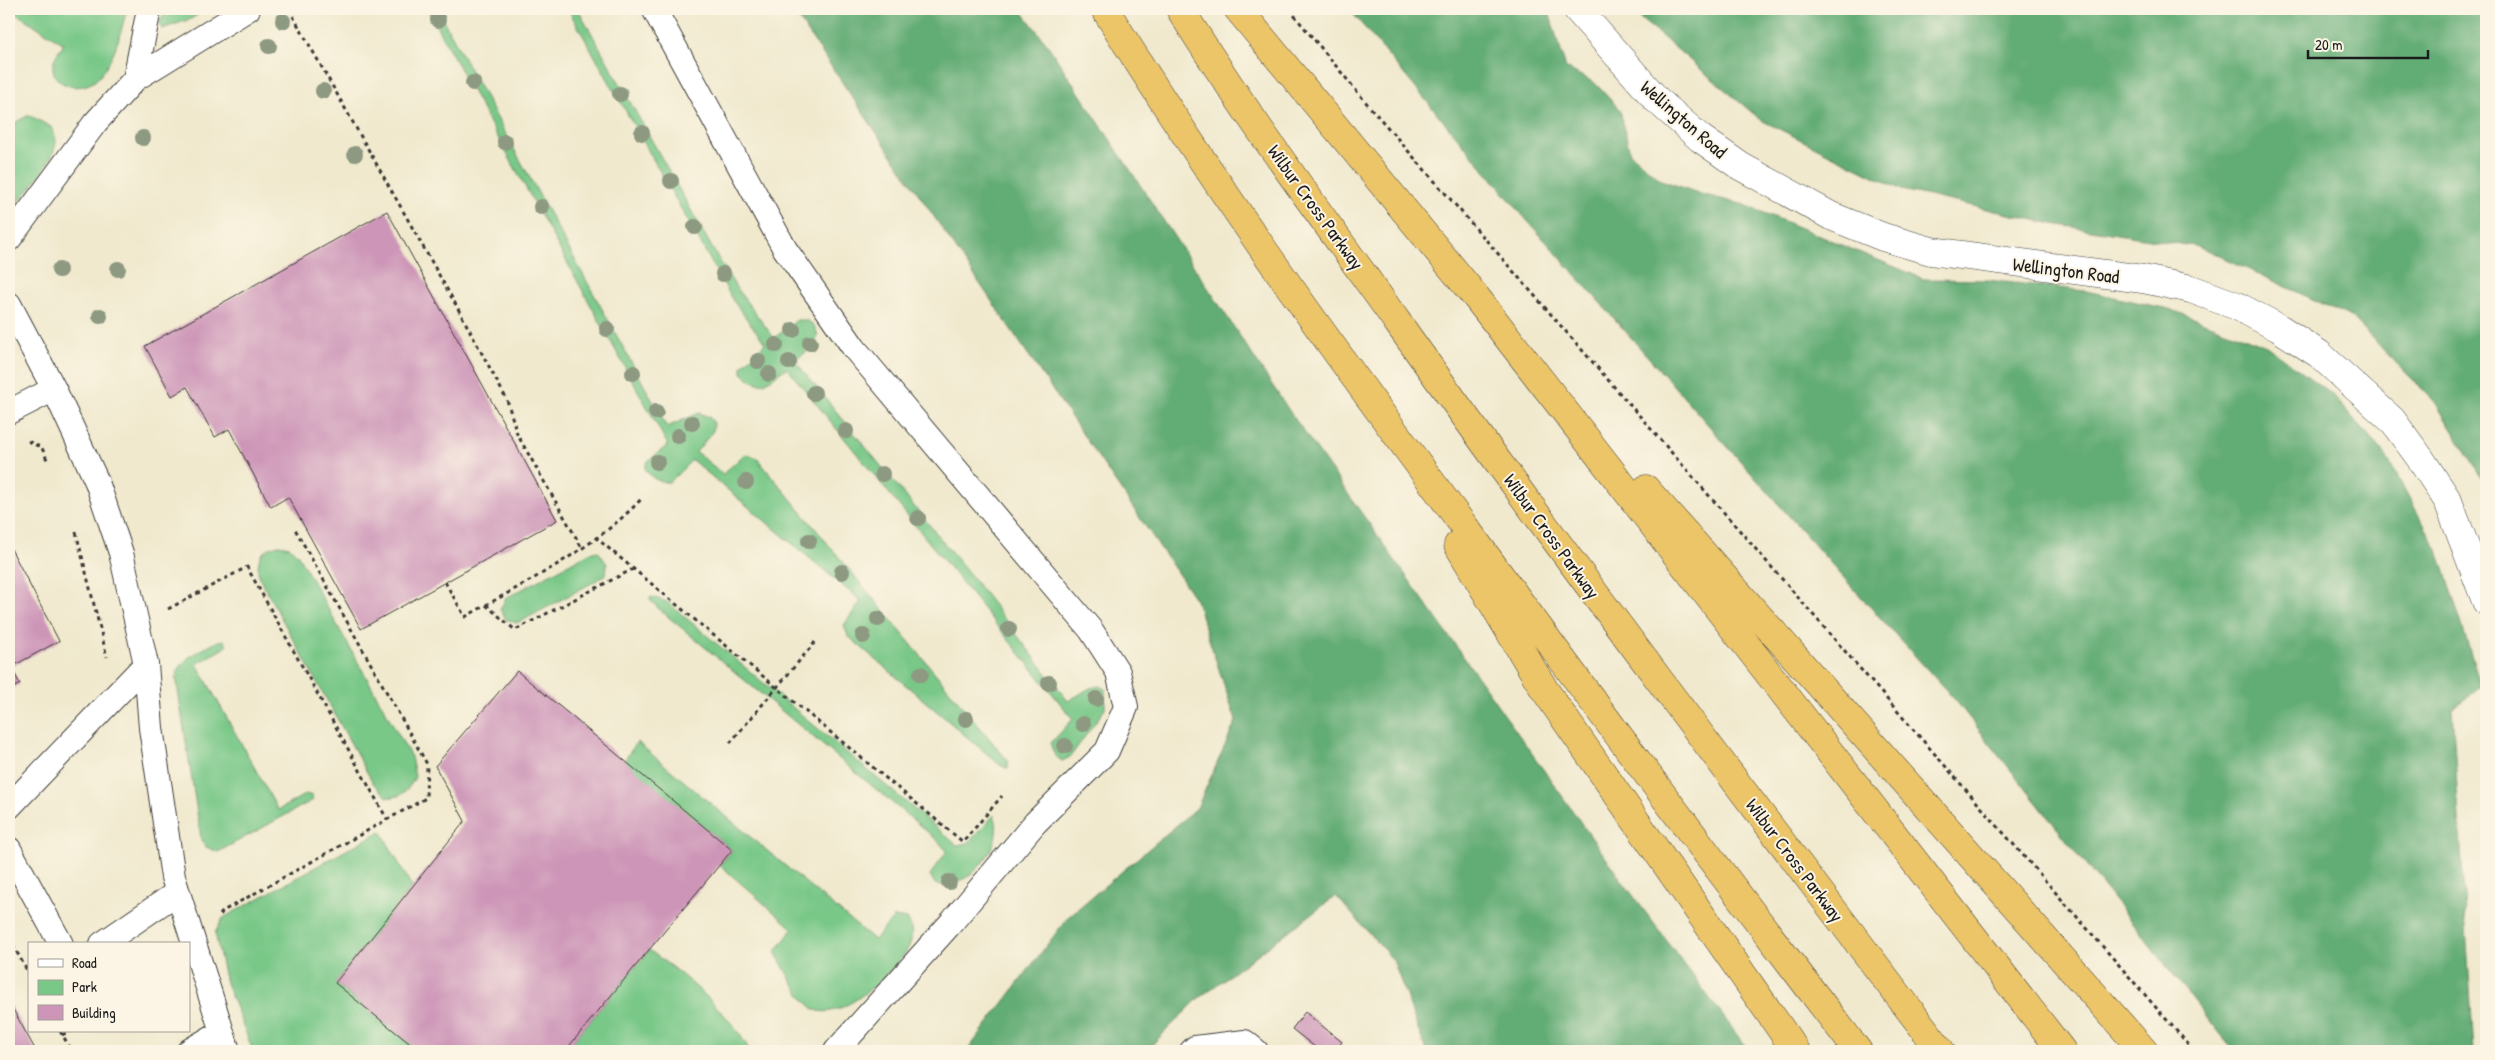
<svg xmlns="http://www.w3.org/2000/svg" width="2495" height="1060" font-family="'Patrick Hand',sans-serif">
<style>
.green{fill:#79c888;stroke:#4a7252}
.forest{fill:#62ac74;stroke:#3f6448}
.building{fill:#cd96b8}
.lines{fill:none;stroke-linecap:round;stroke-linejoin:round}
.lane-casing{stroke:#3c3b37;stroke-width:26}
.street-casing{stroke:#3c3b37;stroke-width:29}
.highway-casing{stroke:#3c3b37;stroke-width:29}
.path{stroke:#3c3b37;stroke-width:3;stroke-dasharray:4 4;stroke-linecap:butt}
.lane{stroke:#fff;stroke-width:24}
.street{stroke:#fff;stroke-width:28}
.highway{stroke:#ecc569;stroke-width:28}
.tree{fill:#8e9981}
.labels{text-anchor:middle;stroke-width:4;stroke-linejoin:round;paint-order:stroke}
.street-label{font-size:19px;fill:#1c1c1c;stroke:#fcf5e5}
</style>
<rect width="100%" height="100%" fill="#fcf5e5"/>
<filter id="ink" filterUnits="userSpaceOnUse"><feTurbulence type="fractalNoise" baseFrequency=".02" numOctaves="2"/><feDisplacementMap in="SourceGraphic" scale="10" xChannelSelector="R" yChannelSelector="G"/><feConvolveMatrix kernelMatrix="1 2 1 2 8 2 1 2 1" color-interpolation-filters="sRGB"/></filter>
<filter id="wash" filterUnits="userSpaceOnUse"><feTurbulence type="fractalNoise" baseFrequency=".0096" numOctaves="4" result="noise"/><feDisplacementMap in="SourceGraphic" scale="20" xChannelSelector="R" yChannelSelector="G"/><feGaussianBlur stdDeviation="1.12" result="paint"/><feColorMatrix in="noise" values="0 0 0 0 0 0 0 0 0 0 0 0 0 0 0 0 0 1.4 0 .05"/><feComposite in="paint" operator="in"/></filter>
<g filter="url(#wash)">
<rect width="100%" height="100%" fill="#f0e9ce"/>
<path class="green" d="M 9,9 L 127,9 C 121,31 115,59 99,77 C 82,96 46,85 54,61 C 55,55 61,49 64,44 Z
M 166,9 L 207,9 L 191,19 L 162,29 L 159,24 Z
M 427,9 L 437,9 L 667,427 L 699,413 L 709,417 L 714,423 L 713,431 L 696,452 L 723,474 L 745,454 L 756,457 L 1008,761 L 1008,769 L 1000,765 L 848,636 L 844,625 L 861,601 L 692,460 L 670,482 C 659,483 650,478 645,468 L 647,462 L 668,445 Z
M 568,9 L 578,9 L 715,253 L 737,289 L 774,338 L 797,320 C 806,320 813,321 816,330 C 822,345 804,352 795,361 L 972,577 L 1068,701 L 1090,688 L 1099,686 L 1105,689 L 1105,709 L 1070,757 L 1062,761 C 1054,756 1052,751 1051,743 L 1073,719 L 787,368 C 766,380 764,393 742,373 L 742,366 L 765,343 L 734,302 Z
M 29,115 L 51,127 C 53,131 56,136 56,141 C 56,161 22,197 9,213 L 9,134 L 16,122 Z
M 279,545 L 290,547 L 298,555 L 411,757 L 415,777 C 409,789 401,799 387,797 L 373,783 L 259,578 C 256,559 260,549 279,545 Z
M 598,551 L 607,564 L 606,574 L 601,578 L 522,621 L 516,623 L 506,619 L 500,610 L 506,598 L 589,553 Z
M 652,597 L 667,602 L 957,845 L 968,843 L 994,815 C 1007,845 967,893 935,884 L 930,875 L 947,851 L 936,839 L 660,610 L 649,599 Z
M 224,640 L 227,646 L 197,664 L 278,810 L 306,794 L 312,796 L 313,800 L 218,852 L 206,847 L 201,838 L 176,678 C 178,658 203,650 218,641 Z
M 637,742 L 874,940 L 894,917 L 907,919 C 912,926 913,936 910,944 C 902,966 839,1025 814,1009 C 801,1001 784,967 775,952 L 793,929 L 720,865 L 732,850 L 624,761 Z
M 381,831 L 412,887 L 335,983 L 419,1051 L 253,1051 L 226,983 L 215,933 L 223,918 Z
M 649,950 C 687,978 727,1009 750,1051 L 565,1051 Z"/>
<path class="forest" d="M 792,9 L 1020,9 L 1045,41 L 1290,412 L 1623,882 L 1749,1051 L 1426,1051 L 1393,960 L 1336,896 L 1199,998 L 1146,1051 L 967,1051 L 1068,917 L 1197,808 L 1236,721 L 1196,600 Z
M 1349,9 L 1548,9 L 1566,68 L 1595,83 L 1620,110 L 1630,153 L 1661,180 L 1701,194 L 1745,205 L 1924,279 L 1988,280 L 2086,291 L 2169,309 L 2265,345 L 2333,395 L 2386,456 L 2438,550 L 2481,686 L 2452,709 L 2474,1051 L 2234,1051 L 1956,701 L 1843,577 L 1525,218 Z
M 1635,9 L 2486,9 L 2486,485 L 2435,402 L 2351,317 L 2200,247 L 2053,224 L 1902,190 L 1761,120 L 1641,19 Z"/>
<g id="blocks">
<path class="building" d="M 387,211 L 557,520 L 361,629 L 288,497 L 271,507 L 229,429 L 215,437 L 187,387 L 172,396 L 145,346 Z
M 9,545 L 59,641 L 11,667 L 20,684 L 9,690 Z
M 517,671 L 732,850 L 565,1051 L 419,1051 L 335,983 L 465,821 L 435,766 Z
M 9,1002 L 36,1051 L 9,1051 Z
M 1305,1012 L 1342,1042 L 1335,1051 L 1320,1051 L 1292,1029 Z"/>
</g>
</g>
<g filter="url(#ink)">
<use href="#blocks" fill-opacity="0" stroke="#3c3b37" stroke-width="1"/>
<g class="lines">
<g class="lane-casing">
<path id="lane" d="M 654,9 L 785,249 L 854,348 L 1091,630 L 1118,672 L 1126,707 L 1107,751 L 1035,823 L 951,923 L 836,1051
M 135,79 L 149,9
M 9,239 L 95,123 L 135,79 L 248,9
M 9,304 L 54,389 L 97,482 L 121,553 L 146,664 L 151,728 L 173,877 L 228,1051
M 9,412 L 54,389
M 9,807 L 146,664
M 9,849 L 61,944
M 102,944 L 178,892
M 189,1051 L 221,1032
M 1192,1051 L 1195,1048 L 1245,1042 L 1256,1051"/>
</g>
<g class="street-casing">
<path id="street" d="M 1577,9 L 1656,99 L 1700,138 L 1740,166 L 1831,216 L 1883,237 L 1931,251 L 2143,279 L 2191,289 L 2237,306 L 2279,328 L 2319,354 L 2392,420 L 2420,458 L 2448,501 L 2486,601"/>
</g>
<g class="highway-casing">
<path id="highway" d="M 1105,9 C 1216,190 1343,363 1470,534 C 1597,708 1726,881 1858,1051
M 1180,9 C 1247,117 1324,219 1398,323 C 1574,570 1757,811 1941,1051
M 1238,9 L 1476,297 L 2062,1051
M 1646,489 L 2144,1051
M 1458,545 L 1544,689 L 1796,1051"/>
</g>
<path class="path" d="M 289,9 L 456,305 L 507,400 L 517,434 L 582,548
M 1289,9 L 1369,106 L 2194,1051
M 28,441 L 42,448 L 48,462
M 76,532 L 107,657
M 595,537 L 963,842 L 1002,796
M 445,582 L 465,617 C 524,583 597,548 643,497
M 486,605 L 515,630 L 633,569
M 168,609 L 247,567 L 387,819
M 730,743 L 816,641
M 220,915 L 223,911 L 426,798 L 427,764 L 295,529
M 9,938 L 29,974
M 60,1031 L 72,1051
M 62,1035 L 70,1031"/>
<use href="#lane" class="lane"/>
<use href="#street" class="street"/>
<use href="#highway" class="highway"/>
</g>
<g class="tree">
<circle cx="438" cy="20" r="8"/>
<circle cx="283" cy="21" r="8"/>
<circle cx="269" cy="46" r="8"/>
<circle cx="473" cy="83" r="8"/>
<circle cx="323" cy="91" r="8"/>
<circle cx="620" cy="94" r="8"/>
<circle cx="642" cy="133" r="8"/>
<circle cx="143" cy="138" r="8"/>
<circle cx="505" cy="142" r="8"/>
<circle cx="355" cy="154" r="8"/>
<circle cx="671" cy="181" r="8"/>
<circle cx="541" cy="207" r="8"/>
<circle cx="695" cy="227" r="8"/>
<circle cx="118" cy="269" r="8"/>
<circle cx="59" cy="270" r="8"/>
<circle cx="723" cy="274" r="8"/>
<circle cx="100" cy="316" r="8"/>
<circle cx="607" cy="329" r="8"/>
<circle cx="793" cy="330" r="8"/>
<circle cx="810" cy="343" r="8"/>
<circle cx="776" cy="345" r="8"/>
<circle cx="758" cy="361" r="8"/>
<circle cx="789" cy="362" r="8"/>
<circle cx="633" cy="373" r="8"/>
<circle cx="769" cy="374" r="8"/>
<circle cx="814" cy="393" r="8"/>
<circle cx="656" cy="412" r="8"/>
<circle cx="692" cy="423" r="8"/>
<circle cx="846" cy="431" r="8"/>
<circle cx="678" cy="436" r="8"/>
<circle cx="657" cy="462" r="8"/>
<circle cx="882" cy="474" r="8"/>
<circle cx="746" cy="482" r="8"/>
<circle cx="918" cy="518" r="8"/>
<circle cx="809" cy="541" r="8"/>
<circle cx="842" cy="572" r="8"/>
<circle cx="878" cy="619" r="8"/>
<circle cx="1009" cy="629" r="8"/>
<circle cx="863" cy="636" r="8"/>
<circle cx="921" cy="674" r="8"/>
<circle cx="1049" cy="683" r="8"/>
<circle cx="1096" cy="699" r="8"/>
<circle cx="966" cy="719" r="8"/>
<circle cx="1083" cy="724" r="8"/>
<circle cx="1065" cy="746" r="8"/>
<circle cx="949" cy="882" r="8"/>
</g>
</g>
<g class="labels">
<g class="street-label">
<text transform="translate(1684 119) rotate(41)" y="7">Wellington Road</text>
<text transform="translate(1316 207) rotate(54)" y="7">Wilbur Cross Parkway</text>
<text transform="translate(2066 270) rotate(7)" y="7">Wellington Road</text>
<text transform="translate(1552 536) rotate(54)" y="7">Wilbur Cross Parkway</text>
<text transform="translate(1795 860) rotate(53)" y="7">Wilbur Cross Parkway</text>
</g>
</g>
<rect width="2495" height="1060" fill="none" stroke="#fcf5e5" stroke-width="30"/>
<rect x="28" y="942" width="162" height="90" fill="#fcf5e5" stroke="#a29e95"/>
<rect x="38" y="959" width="25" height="8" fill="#ffffff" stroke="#a29e95"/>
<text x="72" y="968" font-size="15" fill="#1c1c1c">Road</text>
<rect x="38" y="980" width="25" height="15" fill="#79c888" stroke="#a29e95"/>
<text x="72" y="992" font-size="15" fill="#1c1c1c">Park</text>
<rect x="38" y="1005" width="25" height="15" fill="#cd96b8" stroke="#a29e95"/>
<text x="72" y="1018" font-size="15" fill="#1c1c1c">Building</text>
<path d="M2308 50v8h120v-8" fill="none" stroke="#1c1c1c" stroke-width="2.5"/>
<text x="2315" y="50" font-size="15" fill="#1c1c1c" stroke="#fcf5e5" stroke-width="4" paint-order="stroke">20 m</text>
</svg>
